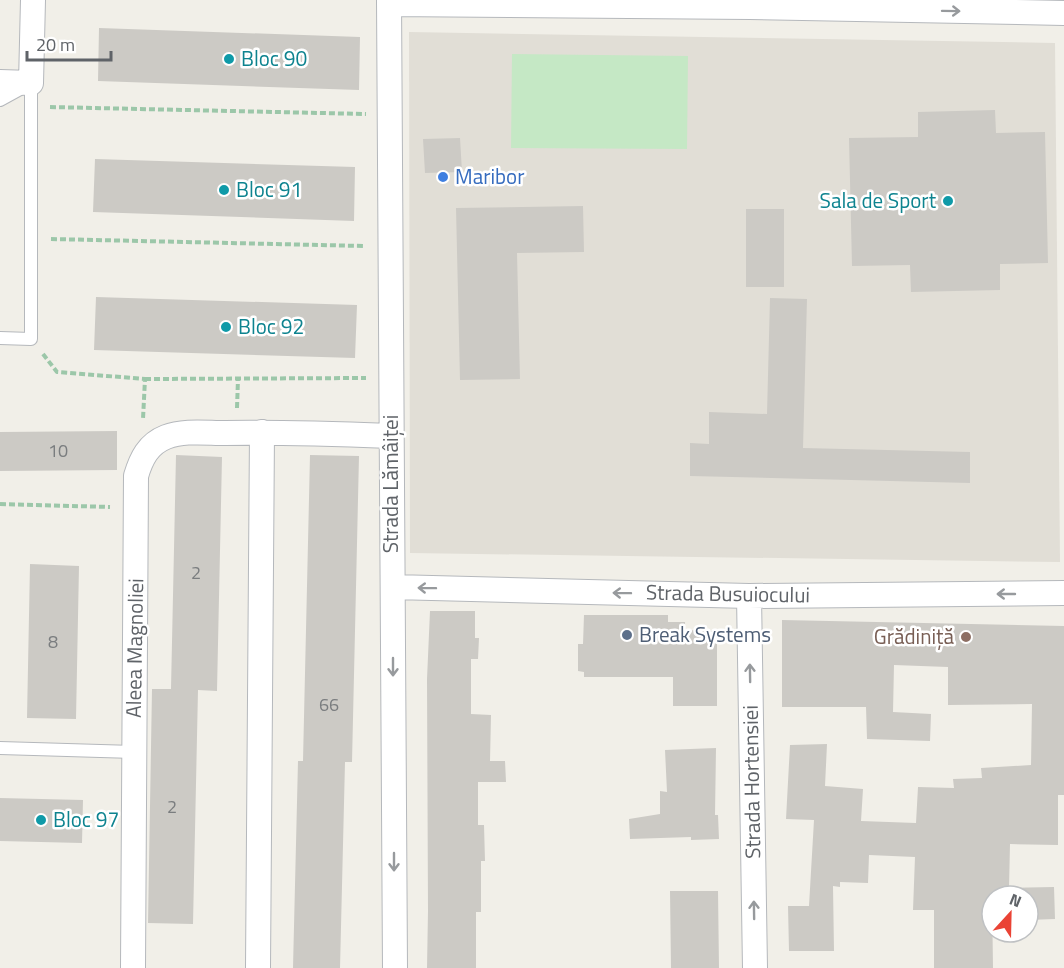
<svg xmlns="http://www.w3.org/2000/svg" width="1064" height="968" font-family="'Titillium Web',sans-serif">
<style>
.education{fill:#e1ded6}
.green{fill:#c5e8c5}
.building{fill:#cccac5}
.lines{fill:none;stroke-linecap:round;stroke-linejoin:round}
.lane-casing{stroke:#b5b8bc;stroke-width:14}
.street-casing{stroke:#b5b8bc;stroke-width:26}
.path{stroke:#9cc7a9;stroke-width:4;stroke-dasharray:6 3;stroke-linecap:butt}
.lane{stroke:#fff;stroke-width:12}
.street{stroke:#fff;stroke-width:24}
.oneway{stroke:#979a9d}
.culture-dot{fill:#0f9aa8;stroke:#fff;stroke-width:2}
.shop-dot{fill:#3f7fe0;stroke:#fff;stroke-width:2}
.service-dot{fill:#5c6f8a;stroke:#fff;stroke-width:2}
.education-dot{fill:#8d6e63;stroke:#fff;stroke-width:2}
.labels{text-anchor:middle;stroke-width:5;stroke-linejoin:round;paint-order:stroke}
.number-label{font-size:18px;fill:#7a7d7f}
.culture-label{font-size:21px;fill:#0d838f;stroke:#fff;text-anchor:start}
.shop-label{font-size:21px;fill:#366cbe;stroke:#fff;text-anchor:start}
.street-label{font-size:21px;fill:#5f6368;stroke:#fff}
.service-label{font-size:21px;fill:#4e5e75;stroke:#fff;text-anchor:start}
.education-label{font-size:21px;fill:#785e54;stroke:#fff;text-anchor:end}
</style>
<rect width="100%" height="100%" fill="#f1efe8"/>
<path class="education" d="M 409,32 L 1055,43 L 1060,562 L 410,553 Z"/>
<path class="green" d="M 512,54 L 688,56 L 687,149 L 511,148 Z"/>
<path class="building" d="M 99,28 L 360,37 L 359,90 L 98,81 Z
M 995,110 L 996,133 L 1045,132 L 1048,263 L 1000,264 L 1000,290 L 911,292 L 910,265 L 852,266 L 849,138 L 918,137 L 918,112 Z
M 460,138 L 462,172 L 425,173 L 423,139 Z
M 95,159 L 355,167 L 354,221 L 93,212 Z
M 583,206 L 584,252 L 517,253 L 520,379 L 460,380 L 456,208 Z
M 746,209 L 784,209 L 784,287 L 746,287 Z
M 96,297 L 357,305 L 355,358 L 94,350 Z
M 770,298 L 807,299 L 803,448 L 970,452 L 970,483 L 690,476 L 690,443 L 709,444 L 709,412 L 767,414 Z
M 117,431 L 117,470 L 0,471 L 0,432 Z
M 176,455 L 222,457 L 217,691 L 198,690 L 193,924 L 148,923 L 152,689 L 171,689 Z
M 310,455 L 359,456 L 352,762 L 345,762 L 340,968 L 293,968 L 298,761 L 303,761 Z
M 30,564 L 79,566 L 76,719 L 27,718 Z
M 430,611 L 475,611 L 475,638 L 479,638 L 478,659 L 471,659 L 471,714 L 491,715 L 490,761 L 505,761 L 506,782 L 478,782 L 478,825 L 484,825 L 485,861 L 481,861 L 481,912 L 476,912 L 476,968 L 427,968 L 428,911 L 427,679 Z
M 584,615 L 668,615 L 668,622 L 685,622 L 685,630 L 717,631 L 717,706 L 673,706 L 673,677 L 584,677 L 584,672 L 578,671 L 578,644 L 583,644 Z
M 782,620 L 1064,626 L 1064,795 L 1058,795 L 1058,845 L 1010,844 L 1009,888 L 1054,887 L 1055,919 L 1028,920 L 1028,896 L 992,896 L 993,968 L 934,968 L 934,910 L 913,910 L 915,857 L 869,855 L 868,883 L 840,882 L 840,887 L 833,886 L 834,951 L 789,951 L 788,906 L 809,906 L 814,820 L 786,819 L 790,745 L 827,744 L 825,786 L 863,789 L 861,821 L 916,823 L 918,787 L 954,788 L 953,779 L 982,778 L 981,768 L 1031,765 L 1032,704 L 948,705 L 948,667 L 894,665 L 893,712 L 931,714 L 930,741 L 867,739 L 866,707 L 782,707 Z
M 716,748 L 715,815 L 718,815 L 719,839 L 691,840 L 691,837 L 630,839 L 629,819 L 660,814 L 660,791 L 667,792 L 665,750 Z
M 0,798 L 83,800 L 82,843 L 0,841 Z
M 670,891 L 718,891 L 719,968 L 671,968 Z"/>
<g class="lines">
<g class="lane-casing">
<path id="lane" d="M 0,100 L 31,83 L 31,339 L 0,338
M 0,748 L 134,752"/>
</g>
<g class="street-casing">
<path id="street" d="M 389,0 L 395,968
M 389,4 L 750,7 L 1064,13
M 0,82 L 31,83 L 33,0
M 393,587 L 749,596 L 1064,593
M 749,596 L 755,968
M 133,968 L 136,476 C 141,459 148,444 166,437 C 184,430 206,433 225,433 C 280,432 336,434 391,436
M 258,968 L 262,432"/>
</g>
<path class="path" d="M 50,107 L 366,114
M 51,239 L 364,246
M 43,354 L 57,372 L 145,379 L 143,419
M 145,379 L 366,378
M 237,408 L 238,379
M 0,504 L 110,507"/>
<use href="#lane" class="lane"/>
<use href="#street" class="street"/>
</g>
<defs><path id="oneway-shaft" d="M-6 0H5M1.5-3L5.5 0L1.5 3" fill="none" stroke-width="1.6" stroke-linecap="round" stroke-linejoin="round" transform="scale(1.5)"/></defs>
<g class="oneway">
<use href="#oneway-shaft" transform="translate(951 11) rotate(1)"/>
<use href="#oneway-shaft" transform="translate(427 588) rotate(-179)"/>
<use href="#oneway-shaft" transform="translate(622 593) rotate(-179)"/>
<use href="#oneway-shaft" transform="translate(1006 594) rotate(180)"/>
<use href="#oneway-shaft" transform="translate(393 667) rotate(90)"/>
<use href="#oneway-shaft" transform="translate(750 673) rotate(-91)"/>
<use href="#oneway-shaft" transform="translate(394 862) rotate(90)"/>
<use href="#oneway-shaft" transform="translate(754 910) rotate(-91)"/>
</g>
<g class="culture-dot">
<circle cx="229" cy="59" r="6"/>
<circle cx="224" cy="190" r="6"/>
<circle cx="948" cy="201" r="6"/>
<circle cx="226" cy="327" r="6"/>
<circle cx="41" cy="820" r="6"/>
</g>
<circle class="shop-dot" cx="443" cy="177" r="6"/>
<circle class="service-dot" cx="627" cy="635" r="6"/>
<circle class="education-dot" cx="966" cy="637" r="6"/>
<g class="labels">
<g class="number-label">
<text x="58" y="457">10</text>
<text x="196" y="579">2</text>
<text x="53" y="648">8</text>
<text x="329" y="711">66</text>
<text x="172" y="813">2</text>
</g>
<g class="culture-label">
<text x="241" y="66">Bloc 90</text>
<text x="236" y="197">Bloc 91</text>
<text x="936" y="208" text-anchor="end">Sala de Sport</text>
<text x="238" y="334">Bloc 92</text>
<text x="53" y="827">Bloc 97</text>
</g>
<g class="shop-label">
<text x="455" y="184">Maribor</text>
</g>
<g class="street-label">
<text transform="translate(391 484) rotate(-90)" y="7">Strada Lămâiței</text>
<text transform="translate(728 594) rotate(1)" y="7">Strada Busuiocului</text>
<text transform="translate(135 648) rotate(-89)" y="7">Aleea Magnoliei</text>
<text transform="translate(752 782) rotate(-91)" y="7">Strada Hortensiei</text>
</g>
<g class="service-label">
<text x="639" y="642">Break Systems</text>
</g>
<g class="education-label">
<text x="954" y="644">Grădiniță</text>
</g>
</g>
<g transform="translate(1010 914) rotate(22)"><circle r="28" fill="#ffffff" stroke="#bfc1c3" stroke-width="1.5"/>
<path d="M0-4.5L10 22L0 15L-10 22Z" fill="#ea4335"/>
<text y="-9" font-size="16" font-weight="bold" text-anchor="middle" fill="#5f6368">N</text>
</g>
<path d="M27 51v9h84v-9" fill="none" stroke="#5f6368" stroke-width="3"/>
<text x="36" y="51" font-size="18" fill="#5f6368" stroke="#ffffff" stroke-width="4.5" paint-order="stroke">20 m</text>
</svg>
